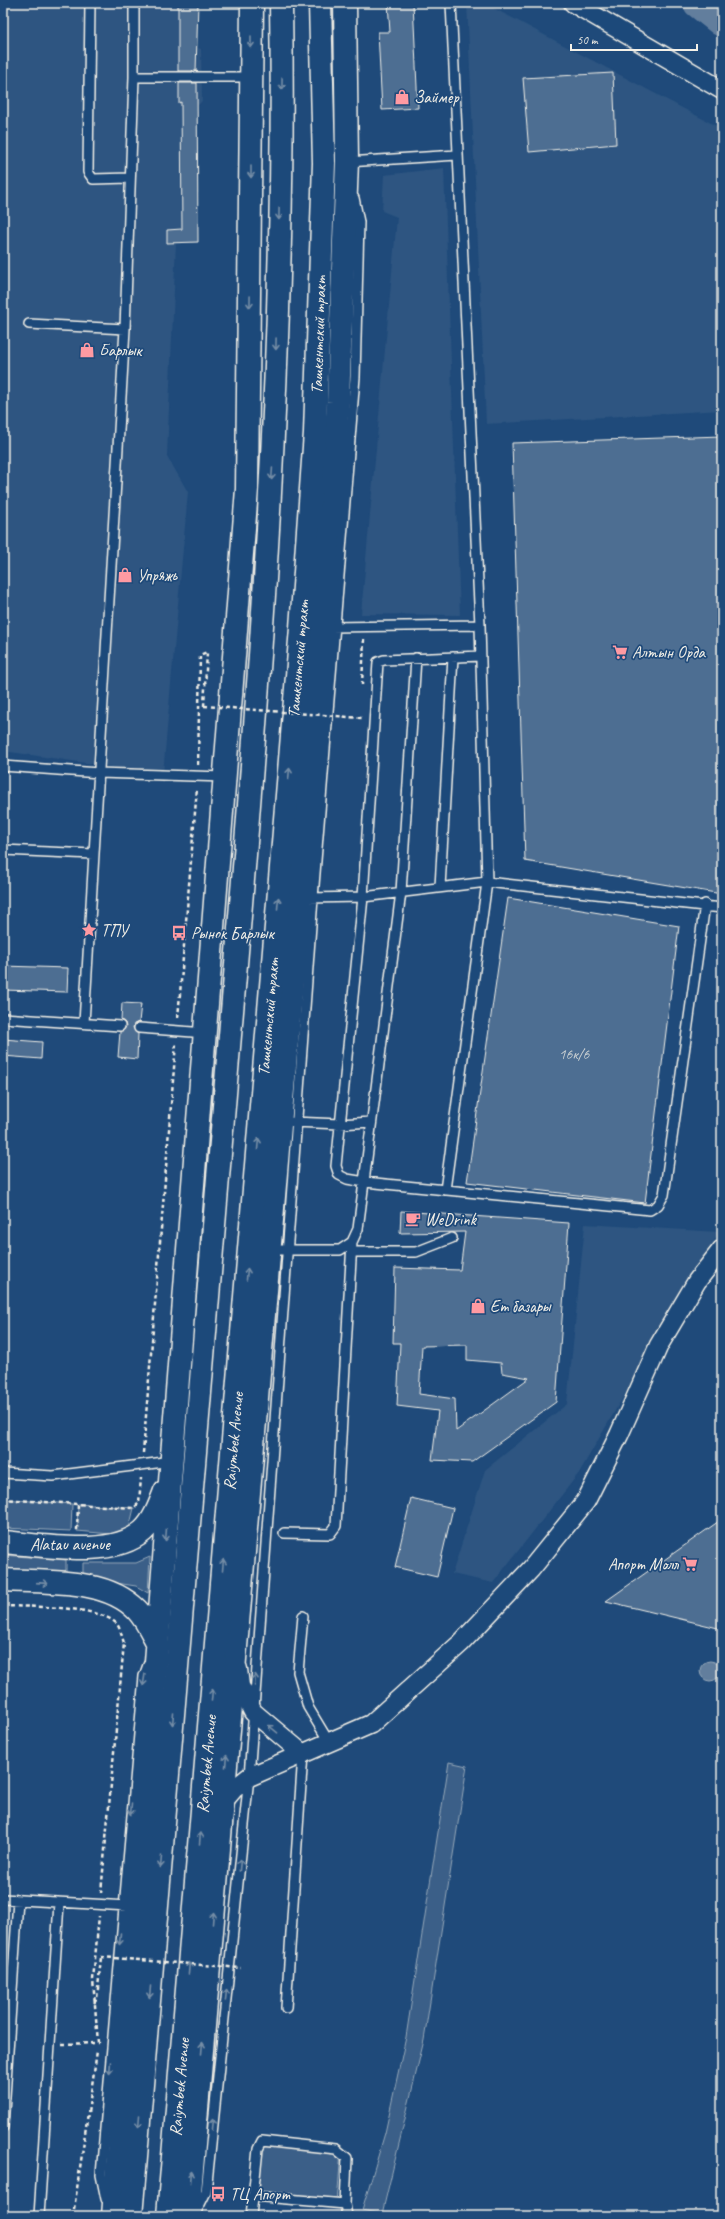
<svg xmlns="http://www.w3.org/2000/svg" width="725" height="2219" font-family="Caveat,sans-serif">
<style>
.built{fill:#2d5581}
.green{fill:#3a5f88;stroke:#97a8b8}
.water{fill:#627e9d;stroke:#9cacbb}
.lines{fill:none;stroke-linecap:round;stroke-linejoin:round}
.river{stroke:#627e9d;stroke-width:30}
.building{fill:#4d6e92;stroke:#f4f1e8;fill-rule:evenodd}
.service-casing{stroke:#f4f1e8;stroke-width:12}
.minor-casing{stroke:#f4f1e8;stroke-width:21}
.secondary-casing{stroke:#f4f1e8;stroke-width:25}
.trunk-casing{stroke:#f4f1e8;stroke-width:25}
.path{stroke:#f4f1e8;stroke-width:2.5;stroke-dasharray:4 3;stroke-linecap:butt}
.service{stroke:#1f4a7a;stroke-width:9}
.minor{stroke:#1f4a7a;stroke-width:18}
.secondary{stroke:#1f4a7a;stroke-width:22}
.trunk{stroke:#1f4a7a;stroke-width:22}
.path-bridge{stroke:#f4f1e8;stroke-width:2.5;stroke-dasharray:4 3;stroke-linecap:butt}
.oneway{stroke:#748da6}
.labels{text-anchor:middle;stroke-width:3.5;stroke-linejoin:round;paint-order:stroke}
.number-label{font-size:15px;fill:#cad0d2}
.poi-label{font-size:17px;fill:#f4f1e8;stroke:#1f4a7a;text-anchor:start}
.street-label{font-size:17px;fill:#f4f1e8;stroke:#1f4a7a}
</style>
<rect width="100%" height="100%" fill="#1f4a7a"/>
<filter id="ink" filterUnits="userSpaceOnUse"><feTurbulence type="fractalNoise" baseFrequency=".025" numOctaves="2"/><feDisplacementMap in="SourceGraphic" scale="8" xChannelSelector="R" yChannelSelector="G"/><feConvolveMatrix kernelMatrix="1 2 1 2 8 2 1 2 1" color-interpolation-filters="sRGB"/></filter>
<g filter="url(#ink)">
<path class="built" d="M 3,3 L 198,3 L 198,47 L 194,47 L 201,49 L 202,101 L 193,110 L 198,111 L 199,193 L 193,193 L 197,201 L 198,242 L 176,243 L 167,456 L 188,492 L 163,774 L 3,751 Z
M 467,3 L 484,3 L 722,129 L 722,410 L 486,424 Z
M 444,168 L 460,615 L 361,614 L 397,217 L 382,211 L 384,175 Z
M 585,1224 L 719,1232 L 579,1473 L 493,1583 L 452,1574 L 485,1470 L 567,1404 Z"/>
<path class="green" d="M 3,1499 L 72,1504 L 71,1531 L 3,1528 Z
M 78,1504 L 134,1508 L 129,1529 L 111,1534 L 77,1531 Z
M 3,1555 L 66,1560 L 66,1576 L 3,1571 Z
M 150,1557 L 148,1593 L 136,1586 L 83,1578 L 83,1563 L 136,1563 Z
M 449,1762 L 467,1766 L 424,2040 L 382,2214 L 362,2210 L 385,2133 L 406,2037 Z
M 257,2144 L 341,2151 L 337,2203 L 252,2195 Z"/>
<path class="water" d="M700 1671a10 10 0 1 1 20 0a10 10 0 1 1-20 0Z"/>
<g class="lines">
<path class="river" d="M 698,3 L 722,22"/>
</g>
<path class="building" d="M 178,3 L 198,3 L 196,71 L 178,71 Z
M 388,3 L 413,3 L 418,108 L 382,110 L 378,32 L 390,32 Z
M 613,73 L 616,144 L 529,152 L 523,78 Z
M 179,83 L 197,83 L 198,242 L 167,243 L 167,230 L 182,229 L 181,102 L 179,103 Z
M 722,436 L 722,894 L 525,861 L 512,443 Z
M 508,898 L 679,926 L 645,1203 L 467,1182 Z
M 3,966 L 68,968 L 67,992 L 3,990 Z
M 122,1003 L 141,1004 L 139,1022 L 134,1024 L 133,1028 L 138,1034 L 137,1059 L 118,1057 L 120,1032 L 126,1027 L 125,1023 L 121,1020 Z
M 3,1039 L 42,1042 L 41,1059 L 3,1056 Z
M 401,1211 L 569,1223 L 556,1402 L 472,1462 L 432,1460 L 438,1411 L 397,1406 L 400,1343 L 393,1343 L 395,1268 L 460,1270 L 465,1232 L 400,1233 ZM 467,1345 L 467,1360 L 501,1363 L 502,1373 L 529,1378 L 456,1431 L 455,1399 L 419,1394 L 422,1346 Z
M 411,1498 L 453,1508 L 437,1577 L 395,1567 Z
M 722,1519 L 722,1629 L 606,1601 Z"/>
<g class="lines">
<g class="service-casing">
<path id="service" d="M 90,3 L 88,172 L 93,179 L 130,178
M 451,3 L 480,625 L 487,882 L 722,908
M 134,77 L 251,77
M 347,162 L 457,155
M 29,324 L 125,329
M 331,627 L 480,625
M 481,656 L 384,660 L 378,662 L 363,897 L 336,1166 L 339,1175 L 347,1179 L 365,1182 L 650,1210 L 658,1205 L 664,1195 L 705,904
M 3,766 L 99,773 L 224,777
M 3,850 L 93,854
M 440,887 L 453,657
M 308,898 L 363,897 L 487,882 L 445,1190
M 3,1018 L 120,1026
M 84,1023 L 125,329 L 134,77 L 134,3
M 139,1028 L 206,1033
M 293,1122 L 340,1124 L 371,1122
M 281,1250 L 340,1250 L 352,1242 L 358,1229 L 401,892 L 416,658
M 352,1252 L 416,1252 L 452,1238
M 3,1473 L 53,1476 L 172,1461
M 284,1533 L 330,1534 L 336,1526 L 352,1242
M 303,1616 L 298,1672 L 308,1707 L 329,1742
M 3,1899 L 128,1906
M 286,2008 L 303,1754
M 3,2127 L 18,1900
M 252,2196 L 345,2204 L 347,2216
M 106,2199 L 101,2175 L 144,1676 L 148,1665
M 195,2214 L 206,2192 L 249,1777 L 313,898 L 355,377 L 359,222 L 354,198
M 39,2216 L 59,1903
M 251,2216 L 258,2149 L 262,2141 L 336,2149 L 347,2158 L 345,2204"/>
</g>
<g class="minor-casing">
<path id="minor" d="M 573,3 L 722,90
M 238,1669 L 240,1686 L 253,1712 L 303,1754
M 223,1802 L 234,1789 L 249,1777 L 371,1724 L 461,1643 L 531,1569 L 586,1501 L 619,1435 L 659,1345 L 697,1281 L 722,1249"/>
</g>
<g class="secondary-casing">
<path id="secondary" d="M 3,1542 C 42,1545 112,1559 143,1531 C 154,1521 160,1504 165,1491
M 3,1580 C 46,1583 105,1577 137,1610 C 146,1619 152,1633 158,1644
M 113,2216 L 247,489 L 252,3
M 188,2216 L 322,627 L 338,402 L 347,161 L 345,3"/>
</g>
<g class="trunk-casing">
<path id="trunk" d="M 131,2216 C 162,1842 194,1468 225,1094 C 256,731 287,367 281,3
M 168,2216 L 301,628 L 315,433 L 324,163 L 320,3"/>
</g>
<path class="path" d="M 362,685 L 364,638
M 198,765 L 200,655 L 207,652 L 204,706
M 178,1018 L 197,788
M 143,1453 L 176,1043
M 3,1499 L 134,1508 L 139,1503 L 141,1478
M 77,1530 L 78,1504
M 3,1606 C 30,1607 96,1605 116,1623 C 120,1627 122,1637 124,1643 L 101,1893
M 94,2003 L 97,1999 L 101,1957
M 98,2043 L 93,1980 L 99,1916
M 62,2044 L 98,2043
M 73,2216 L 97,2051"/>
<use href="#service" class="service"/>
<use href="#minor" class="minor"/>
<use href="#secondary" class="secondary"/>
<use href="#trunk" class="trunk"/>
<path class="path-bridge" d="M 204,706 L 362,718
M 101,1957 L 241,1968"/>
</g>
<defs><path id="oneway-shaft" d="M-6 0H5M1.5-3L5.5 0L1.5 3" fill="none" stroke-width="1.6" stroke-linecap="round" stroke-linejoin="round"/></defs>
<g class="oneway">
<use href="#oneway-shaft" transform="translate(251 42) rotate(90)"/>
<use href="#oneway-shaft" transform="translate(282 84) rotate(91)"/>
<use href="#oneway-shaft" transform="translate(251 172) rotate(90)"/>
<use href="#oneway-shaft" transform="translate(279 214) rotate(91)"/>
<use href="#oneway-shaft" transform="translate(250 302) rotate(91)"/>
<use href="#oneway-shaft" transform="translate(276 344) rotate(91)"/>
<use href="#oneway-shaft" transform="translate(272 474) rotate(94)"/>
<use href="#oneway-shaft" transform="translate(289 774) rotate(-85)"/>
<use href="#oneway-shaft" transform="translate(278 903) rotate(-85)"/>
<use href="#oneway-shaft" transform="translate(258 1144) rotate(-85)"/>
<use href="#oneway-shaft" transform="translate(247 1274) rotate(-85)"/>
<use href="#oneway-shaft" transform="translate(166 1535) rotate(94)"/>
<use href="#oneway-shaft" transform="translate(223 1565) rotate(-85)"/>
<use href="#oneway-shaft" transform="translate(42 1583) rotate(4)"/>
<use href="#oneway-shaft" transform="translate(144 1680) rotate(99)"/>
<use href="#oneway-shaft" transform="translate(255 1680) rotate(-86)"/>
<use href="#oneway-shaft" transform="translate(212 1695) rotate(-85)"/>
<use href="#oneway-shaft" transform="translate(173 1719) rotate(95)"/>
<use href="#oneway-shaft" transform="translate(273 1729) rotate(-140)"/>
<use href="#oneway-shaft" transform="translate(226 1761) rotate(-85)"/>
<use href="#oneway-shaft" transform="translate(131 1809) rotate(95)"/>
<use href="#oneway-shaft" transform="translate(200 1838) rotate(-85)"/>
<use href="#oneway-shaft" transform="translate(161 1862) rotate(95)"/>
<use href="#oneway-shaft" transform="translate(240 1865) rotate(-84)"/>
<use href="#oneway-shaft" transform="translate(213 1918) rotate(-85)"/>
<use href="#oneway-shaft" transform="translate(120 1939) rotate(95)"/>
<use href="#oneway-shaft" transform="translate(189 1968) rotate(-85)"/>
<use href="#oneway-shaft" transform="translate(150 1992) rotate(95)"/>
<use href="#oneway-shaft" transform="translate(226 1995) rotate(-84)"/>
<use href="#oneway-shaft" transform="translate(202 2048) rotate(-85)"/>
<use href="#oneway-shaft" transform="translate(110 2068) rotate(94)"/>
<use href="#oneway-shaft" transform="translate(139 2121) rotate(95)"/>
<use href="#oneway-shaft" transform="translate(213 2124) rotate(-84)"/>
<use href="#oneway-shaft" transform="translate(191 2177) rotate(-85)"/>
</g>
</g>
<defs>
<g id="shop-bare" transform="scale(1.2)"><path d="M-5-2.5h2.3a2.7 3.5 0 0 1 5.4 0H5L5.5 6h-11ZM-1.5-2.5h3a1.5 2.3 0 0 0-3 0Z" fill="#ff9aa2" stroke="#1f4a7a" stroke-width="2.5" paint-order="stroke"/></g>
<g id="supermarket-bare" transform="scale(1.2)"><path d="M-6-5.5h2.5l.6 2H6L4.5 2H-2.5L-4.4-4H-6ZM-1.5 3.2a1.3 1.3 0 1 0 .1 0ZM3 3.2a1.3 1.3 0 1 0 .1 0Z" fill="#ff9aa2" stroke="#1f4a7a" stroke-width="2.5" paint-order="stroke"/></g>
<g id="sight-bare" transform="scale(1.2)"><path d="M0-6L1.8-2.2L6-1.7L2.9 1.2L3.7 5.4L0 3.3L-3.7 5.4L-2.9 1.2L-6-1.7L-1.8-2.2Z" fill="#ff9aa2" stroke="#1f4a7a" stroke-width="2.5" paint-order="stroke"/></g>
<g id="bus-bare" transform="scale(1.2)"><path d="M-5-6H5V4H4V6H2V4H-2V6H-4V4H-5ZM-3.5-4V0h7V-4ZM-3.5 1.2v1.5H-2V1.2ZM2 1.2v1.5H3.5V1.2Z" fill="#ff9aa2" stroke="#1f4a7a" stroke-width="2.5" paint-order="stroke"/></g>
<g id="cafe-bare" transform="scale(1.2)"><path d="M-5.5-4.5H6V0H3Q3 3.5 0 3.5H-2.5Q-5.5 3.5-5.5 0ZM3-3.2v2h1.7v-2ZM-6 4.5H4V6H-6Z" fill="#ff9aa2" stroke="#1f4a7a" stroke-width="2.5" paint-order="stroke"/></g>
</defs>
<g fill-rule="evenodd">
<use href="#shop-bare" x="402" y="97"/>
<use href="#shop-bare" x="87" y="350"/>
<use href="#shop-bare" x="125" y="575"/>
<use href="#supermarket-bare" x="620" y="652"/>
<use href="#sight-bare" x="89" y="930"/>
<use href="#bus-bare" x="179" y="933"/>
<use href="#cafe-bare" x="413" y="1219"/>
<use href="#shop-bare" x="478" y="1306"/>
<use href="#supermarket-bare" x="690" y="1564"/>
<use href="#bus-bare" x="218" y="2194"/>
</g>
<g class="labels">
<g class="number-label">
<text x="574" y="1059">16к/6</text>
</g>
<g class="poi-label">
<text x="414" y="103">Займер</text>
<text x="99" y="356">Барлык</text>
<text x="137" y="581">Упряжь</text>
<text x="632" y="658">Алтын Орда</text>
<text x="101" y="936">ТПУ</text>
<text x="191" y="939">Рынок Барлык</text>
<text x="425" y="1225">WeDrink</text>
<text x="490" y="1312">Ет базары</text>
<text x="678" y="1570" text-anchor="end">Апорт Молл</text>
<text x="230" y="2200">ТЦ Апорт</text>
</g>
<g class="street-label">
<text transform="translate(318 335) rotate(-88)" y="6">Ташкентский тракт</text>
<text transform="translate(298 659) rotate(-85)" y="6">Ташкентский тракт</text>
<text transform="translate(268 1017) rotate(-85)" y="6">Ташкентский тракт</text>
<text transform="translate(233 1441) rotate(-85)" y="6">Raiymbek Avenue</text>
<text x="70" y="1550">Alatau avenue</text>
<text transform="translate(206 1764) rotate(-85)" y="6">Raiymbek Avenue</text>
<text transform="translate(179 2087) rotate(-85)" y="6">Raiymbek Avenue</text>
</g>
</g>
<rect width="725" height="2219" fill="none" stroke="#1f4a7a" stroke-width="16"/>
<rect x="8" y="8" width="709" height="2203" fill="none" stroke="#f4f1e8" stroke-width="1.5" filter="url(#ink)"/>
<path d="M571 44v6h126v-6" fill="none" stroke="#f4f1e8" stroke-width="2"/>
<text x="577" y="44" font-size="12" fill="#f4f1e8" stroke="#1f4a7a" stroke-width="3" paint-order="stroke">50 m</text>
</svg>
